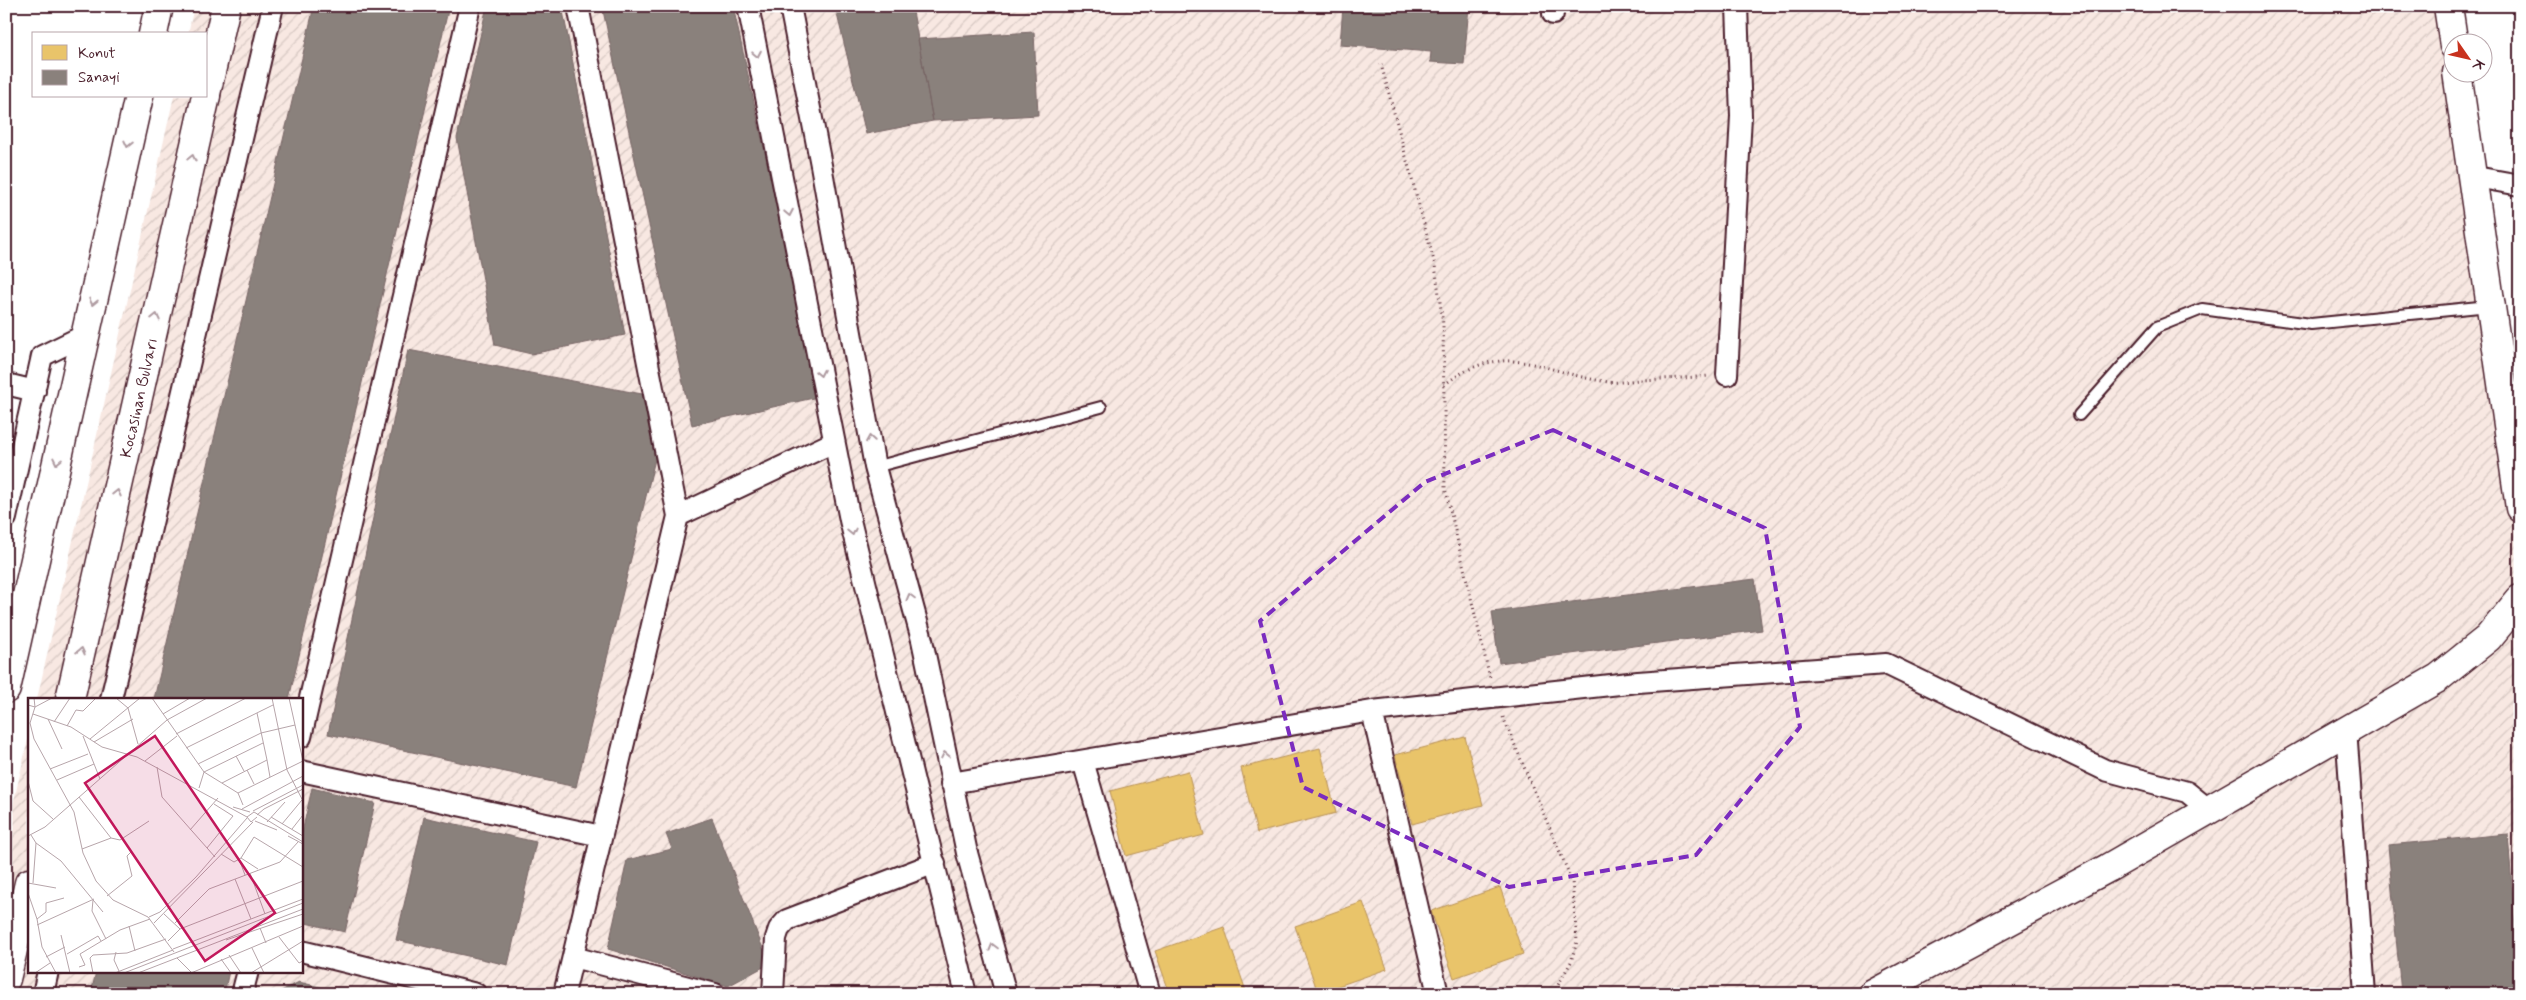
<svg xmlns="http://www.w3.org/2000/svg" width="2526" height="1000" font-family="Mynerve,sans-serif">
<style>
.industrial{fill:url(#industrial-furrows)}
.homes{fill:#e9c46a;stroke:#b99257}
.industry{fill:#8a817c;stroke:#776464}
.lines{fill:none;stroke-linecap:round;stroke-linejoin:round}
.lane-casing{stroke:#4a1f2b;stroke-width:14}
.street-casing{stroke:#4a1f2b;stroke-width:24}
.secondary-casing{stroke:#4a1f2b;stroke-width:31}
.highway-casing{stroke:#4a1f2b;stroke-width:31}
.path{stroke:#4a1f2b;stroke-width:3;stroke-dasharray:1 4;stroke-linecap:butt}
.lane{stroke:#fff;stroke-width:10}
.street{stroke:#fff;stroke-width:20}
.secondary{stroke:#fff;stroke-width:28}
.highway{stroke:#fff;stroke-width:28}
.oneway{stroke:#ae9aa0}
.marked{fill:none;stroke:#7b2cbf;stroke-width:4;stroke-dasharray:10 6;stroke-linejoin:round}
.labels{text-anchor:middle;stroke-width:5;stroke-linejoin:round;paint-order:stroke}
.street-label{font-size:16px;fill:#4a1f2b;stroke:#fff}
.inset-road{fill:none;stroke:#b7a5aa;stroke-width:1}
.view{fill:#c2185b;fill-opacity:0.15;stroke:#c2185b;stroke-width:2.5}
.inset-edge{fill:none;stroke:#4a1f2b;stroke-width:2.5}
</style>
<defs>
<pattern id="industrial-furrows" width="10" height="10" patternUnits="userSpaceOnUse" patternTransform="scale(1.25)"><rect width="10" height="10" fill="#f8e8e2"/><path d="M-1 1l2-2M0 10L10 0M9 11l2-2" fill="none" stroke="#d6c7c2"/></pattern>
</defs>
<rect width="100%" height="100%" fill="#fff"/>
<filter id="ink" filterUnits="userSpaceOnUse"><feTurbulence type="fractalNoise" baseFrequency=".02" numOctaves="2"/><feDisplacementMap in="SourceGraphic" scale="10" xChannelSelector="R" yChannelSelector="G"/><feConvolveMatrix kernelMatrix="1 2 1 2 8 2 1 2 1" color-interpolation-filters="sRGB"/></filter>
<g filter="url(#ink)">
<path class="industrial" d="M 194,6 L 2444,6 L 2520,510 L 2520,994 L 6,994 L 6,835 L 29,735 L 29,971 L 301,971 L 301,699 L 37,699 L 174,96 L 206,96 L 206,34 L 188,34 Z"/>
<path class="homes" d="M 1465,737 L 1483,805 L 1412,824 L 1395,755 Z
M 1320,748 L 1336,813 L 1257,833 L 1241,768 Z
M 1188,771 L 1204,835 L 1126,856 L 1110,791 Z
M 1500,887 L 1523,954 L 1454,978 L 1431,911 Z
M 1363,902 L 1387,969 L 1318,993 L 1295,926 Z
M 1224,927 L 1247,994 L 1170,994 L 1155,951 Z"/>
<path class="industry" d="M 314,6 L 449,6 L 289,699 L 154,699 Z
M 487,6 L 562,6 L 625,335 L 531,354 L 495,345 L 457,138 Z
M 602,6 L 733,6 L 818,397 L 692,425 Z
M 835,6 L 912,6 L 933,121 L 866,134 Z
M 1343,6 L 1469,6 L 1464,64 L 1430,62 L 1431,52 L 1340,45 Z
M 1034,32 L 1038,115 L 933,121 L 918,39 Z
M 408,350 L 642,394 L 655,459 L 576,787 L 328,734 Z
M 1755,579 L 1762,630 L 1499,663 L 1492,612 Z
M 312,788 L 375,803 L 345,932 L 301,922 L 301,837 Z
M 424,817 L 536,842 L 508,965 L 396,940 Z
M 712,818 L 769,964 L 728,986 L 608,949 L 627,860 L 672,849 L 666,834 Z
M 2508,834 L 2520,994 L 2401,994 L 2388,845 Z
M 96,971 L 229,971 L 224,994 L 91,994 Z
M 299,982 L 348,994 L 275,994 Z"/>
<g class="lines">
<g class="lane-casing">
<path id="lane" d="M 2079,415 L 2157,327 L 2202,309 L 2311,324 L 2489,306
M 875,467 L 1101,407"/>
</g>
<g class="street-casing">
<path id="street" d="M 748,6 L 850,520 L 966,994
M 790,6 L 821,165 L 875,467 L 922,640 L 967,853 L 1006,994
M 1553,14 L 1553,6
M 2470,176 L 2520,185
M 1727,375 L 1741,116 L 1737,6
M 6,384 L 35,391
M 678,516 L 834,442
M 6,518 L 42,356 L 85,335
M 111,699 L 273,6
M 1372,711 L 1438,994
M 2346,729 L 2365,994
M 301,737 L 470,6
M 1083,761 L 1150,994
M 301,771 L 601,836
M 951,783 L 1372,711 L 1638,682 L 1886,664 L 2105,770 L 2187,792 L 2208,809
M 301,951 L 476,994
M 573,957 L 715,994
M 43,994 L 48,971
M 242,994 L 248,971
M 564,994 L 678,516 L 578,6
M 773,994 L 776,938 L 779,929 L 787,920 L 935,863"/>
</g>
<g class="secondary-casing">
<path id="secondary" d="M 2448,6 L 2454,46
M 2457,72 L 2520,508
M 1873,994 L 2108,868 L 2438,678 L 2488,638 L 2520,599"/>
</g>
<g class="highway-casing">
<g id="highway">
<path d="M 153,34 L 159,6"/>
<path d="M 206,94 L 226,6"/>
<path d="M 6,689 L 139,96"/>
<path id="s1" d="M 70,699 L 206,96"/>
<path d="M 6,979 L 29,883"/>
</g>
</g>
<path class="path" d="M 1381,64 L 1435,265 L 1443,324 L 1445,488 L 1490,678
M 1444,385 C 1505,337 1544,374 1609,382 C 1618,383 1629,381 1639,380 C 1662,379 1686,378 1709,376
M 1503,717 L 1572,881 L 1577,941 L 1571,962 L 1553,994"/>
<use href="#lane" class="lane"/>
<use href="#street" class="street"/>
<use href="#secondary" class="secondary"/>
<use href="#highway" class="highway"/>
</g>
<defs><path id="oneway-chevron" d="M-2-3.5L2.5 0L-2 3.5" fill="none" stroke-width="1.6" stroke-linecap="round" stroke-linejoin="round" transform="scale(1.25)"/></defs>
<g class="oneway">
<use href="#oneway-chevron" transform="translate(757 54) rotate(79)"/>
<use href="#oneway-chevron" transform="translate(128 144) rotate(103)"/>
<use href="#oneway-chevron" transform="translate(192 158) rotate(-77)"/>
<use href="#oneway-chevron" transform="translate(789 213) rotate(79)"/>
<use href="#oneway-chevron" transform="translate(93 302) rotate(103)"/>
<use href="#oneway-chevron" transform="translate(156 317) rotate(-77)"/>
<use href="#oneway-chevron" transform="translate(820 373) rotate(79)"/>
<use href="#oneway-chevron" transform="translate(870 439) rotate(-99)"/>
<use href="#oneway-chevron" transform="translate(57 461) rotate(103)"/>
<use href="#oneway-chevron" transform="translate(117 493) rotate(-77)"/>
<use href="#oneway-chevron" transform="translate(852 532) rotate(77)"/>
<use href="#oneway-chevron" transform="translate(910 597) rotate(-105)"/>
<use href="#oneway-chevron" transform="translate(81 651) rotate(-77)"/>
<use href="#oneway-chevron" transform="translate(945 755) rotate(-102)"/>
<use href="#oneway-chevron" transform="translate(993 947) rotate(-105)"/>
</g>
</g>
<path class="marked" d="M 1553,430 L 1765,528 L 1800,727 L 1696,855 L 1509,887 L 1303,787 L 1260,621 L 1425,482 Z"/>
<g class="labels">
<g class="street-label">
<text dy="6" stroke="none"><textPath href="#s1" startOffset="309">Kocasinan Bulvarı</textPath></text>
</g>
</g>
<g transform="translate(28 698)">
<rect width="275" height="275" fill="#fff"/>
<path class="inset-road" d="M 6,0 L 7,9 L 24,0M 88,0 L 100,10 L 110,46M 124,0 L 176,74 L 210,95 L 215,107M 244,0 L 259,72 L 275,103M 261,0 L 275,63M 0,7 L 7,9 L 2,25 L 6,41 L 46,114 L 55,155 L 68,183 L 85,202 L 120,219 L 146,254M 5,16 L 43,29 L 74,49 L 109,59 L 219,119M 135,16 L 162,0M 20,21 L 34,51M 26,24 L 42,0M 39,28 L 48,12 L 55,13 L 68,0M 148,36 L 218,0M 55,38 L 72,81M 62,41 L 112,0M 66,44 L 105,21M 158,50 L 245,7M 208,58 L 216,73M 239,62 L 242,79M 117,63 L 149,38M 170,66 L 233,35 L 267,27M 129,69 L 134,99 L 187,159M 22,71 L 60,56M 219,72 L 226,86M 29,82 L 66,66M 0,83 L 5,103 L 25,121M 194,85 L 239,62 L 229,15M 171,90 L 176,74 L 235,45M 210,95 L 275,63M 51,99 L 83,140M 205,109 L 222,114M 214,111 L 275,78M 225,113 L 275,87M 229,117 L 236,111 L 275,91M 229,119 L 223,124 L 219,119 L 226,114 L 275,144M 243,119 L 275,138M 227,123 L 249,132M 239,124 L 257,104M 254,126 L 274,102M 264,131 L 275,117M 162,132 L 190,100M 3,137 L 8,145 L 5,185M 0,138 L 17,129 L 139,22 L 179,0M 260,138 L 275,146M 8,145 L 33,163 L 75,214M 179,150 L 205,118 L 186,106M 54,151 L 83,140 L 92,142 L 121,123M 193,156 L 206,164 L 213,160 L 226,139 L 275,169M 213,160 L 230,171M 211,161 L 217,177M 222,175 L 237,216M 207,181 L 223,221M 0,185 L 28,190M 0,195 L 9,221M 79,198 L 104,178 L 99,158 L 104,153M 65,202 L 64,213 L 78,241M 136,216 L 152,231M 121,219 L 132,214 L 168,179 L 219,120M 126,225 L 225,124M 147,225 L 181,191 L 252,164 L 270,144M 9,227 L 66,201M 101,228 L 107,253M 232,230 L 238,245M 33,237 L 42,275M 251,239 L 271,265 L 275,263M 198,242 L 275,216M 140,243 L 152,231 L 275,183M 224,250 L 236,275M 145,251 L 275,201M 88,254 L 86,262 L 91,273M 39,256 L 70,238 L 73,243M 201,257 L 213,275M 18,259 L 37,249M 149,260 L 164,275M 193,261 L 203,275M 51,269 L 57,267 L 52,256 L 92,232 L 122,221M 7,275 L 22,265M 28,275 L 14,249 L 9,221 L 18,214 L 18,205 L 36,200M 65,275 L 62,260 L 65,257 L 99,255 L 138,241M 87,275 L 145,252M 96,275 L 275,205M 110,275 L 275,211M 163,275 L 275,228M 223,275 L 275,243"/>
<path class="view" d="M 127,38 L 247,215 L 177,263 L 57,85 Z"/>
<rect width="275" height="275" class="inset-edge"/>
</g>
<rect width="2526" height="1000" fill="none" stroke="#fff" stroke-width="25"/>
<rect x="12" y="12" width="2501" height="975" fill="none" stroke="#4a1f2b" stroke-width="2" filter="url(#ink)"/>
<rect x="32" y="32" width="175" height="65" fill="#ffffff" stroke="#b7a5aa"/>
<rect x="42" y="45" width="25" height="15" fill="#e9c46a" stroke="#b7a5aa"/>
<text x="78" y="58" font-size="15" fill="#4a1f2b">Konut</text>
<rect x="42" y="70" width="25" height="15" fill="#8a817c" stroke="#b7a5aa"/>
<text x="78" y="82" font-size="15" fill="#4a1f2b">Sanayi</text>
<g transform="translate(2468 58) rotate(124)"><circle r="24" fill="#ffffff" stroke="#b7a5aa"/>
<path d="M0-4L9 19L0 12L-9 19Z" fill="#c8321e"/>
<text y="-8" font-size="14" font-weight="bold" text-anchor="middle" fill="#4a1f2b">K</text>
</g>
</svg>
